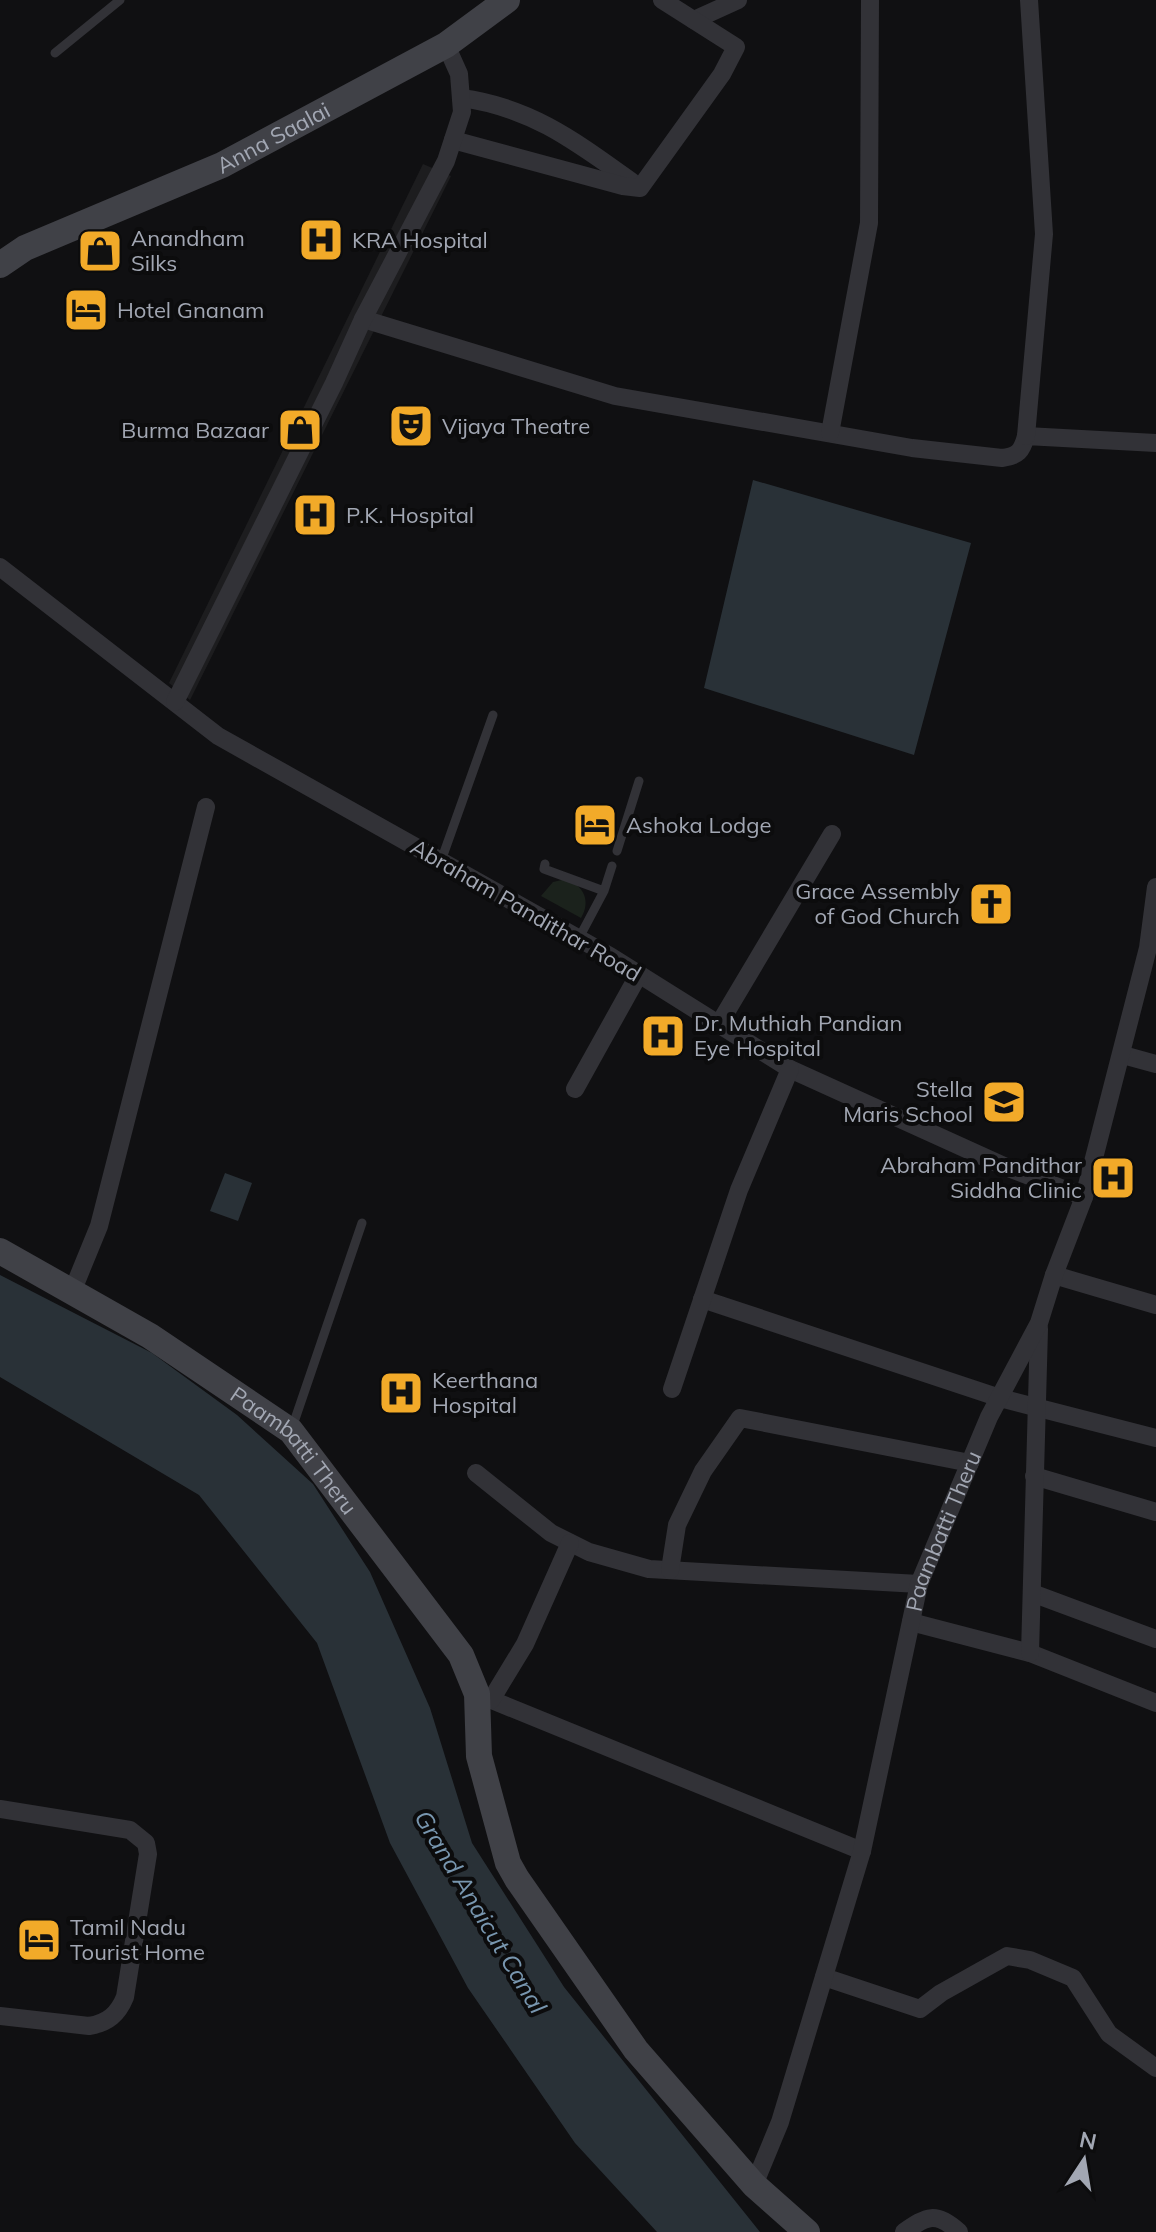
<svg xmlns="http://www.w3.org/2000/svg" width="1156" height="2232" font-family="Mulish,sans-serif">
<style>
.built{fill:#1d1d1f}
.green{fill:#1b221c}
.water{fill:#293137}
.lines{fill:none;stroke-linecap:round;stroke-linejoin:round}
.lane{stroke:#323237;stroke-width:9}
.street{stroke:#323237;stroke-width:18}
.secondary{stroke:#404147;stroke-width:26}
.labels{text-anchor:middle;stroke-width:8;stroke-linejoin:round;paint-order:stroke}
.street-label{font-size:22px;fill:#a2a7b3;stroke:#0c0c0d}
.poi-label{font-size:22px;fill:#a2a7b3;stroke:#0c0c0d;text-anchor:start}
.water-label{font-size:24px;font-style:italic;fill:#7896af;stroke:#0c0c0d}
</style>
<rect width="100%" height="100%" fill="#101012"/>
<path class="built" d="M 423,164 L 451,176 L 190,700 L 169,683 Z"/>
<path class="green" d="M 566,879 C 584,886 591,901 581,918 L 541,896 L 553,882 Z"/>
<path class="water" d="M 753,480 L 971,543 L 914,755 L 704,688 Z
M 225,1173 L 252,1183 L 238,1221 L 210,1211 Z
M 0,1275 L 152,1353 L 237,1415 L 313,1484 L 370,1572 L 430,1708 L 472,1843 L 564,1987 L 760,2232 L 657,2232 L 575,2143 L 468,1988 L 390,1843 L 317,1643 L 199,1495 L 0,1377 Z"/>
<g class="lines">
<path class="lane" d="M 55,53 L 120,0
M 617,851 L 639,781
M 441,861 L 493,715
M 545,864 L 544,869 L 604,891 L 579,938
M 604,891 L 612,866
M 292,1428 L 362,1223"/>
<g class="street">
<path d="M 694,20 L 738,0"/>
<path d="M 461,98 C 532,107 579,144 635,184"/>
<path d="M 453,140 L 623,186 L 640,188 L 722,74 L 736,47 L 662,0"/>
<path d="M 363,319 L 615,396 L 912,448 L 1002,458 C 1018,456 1022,451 1026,436 L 1156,443"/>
<path d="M 830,433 L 869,223 L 870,0"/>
<path d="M 1026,436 L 1044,234 L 1029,0"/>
<path d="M 0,567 L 218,736 L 610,956 L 790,1069 L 1006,1167 L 1084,1197"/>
<path d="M 175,702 L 334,383 L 363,319 L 446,161 L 462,112 L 459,74 L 446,45"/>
<path d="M 719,1024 L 832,834"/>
<path d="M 1123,1055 L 1156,1064"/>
<path d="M 575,1089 L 639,974"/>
<path d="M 1054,1275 L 1156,1305"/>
<path d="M 72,1292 L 99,1226 L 206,807"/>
<path d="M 702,1299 L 1000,1398 L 1156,1438"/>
<path d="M 672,1389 L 739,1190 L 790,1069"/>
<path d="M 476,1473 L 551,1533 L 589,1552 L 649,1569 L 919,1584"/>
<path d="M 1034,1476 L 1156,1512"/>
<path d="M 670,1570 L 677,1525 L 703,1471 L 740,1418 L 970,1463"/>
<path d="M 1032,1593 L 1156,1639"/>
<path d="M 911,1622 L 1030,1653 L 1156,1703"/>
<path d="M 1030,1653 L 1039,1329"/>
<path d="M 477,1694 L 862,1851"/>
<path d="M 491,1700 L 525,1644 L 570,1543"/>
<path d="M 0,1809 L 130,1830 L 146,1843 L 148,1854 L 125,1997 C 118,2014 108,2023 89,2026 L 0,2016"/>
<path d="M 824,1977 L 920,2009 L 941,1993 L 1007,1956 L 1030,1960 L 1073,1978 L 1109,2034 L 1156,2068"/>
<path id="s1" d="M 754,2185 L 780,2122 L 862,1851 L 919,1584 L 989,1417 L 1039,1323 L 1054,1275 L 1084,1197 L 1148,948 L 1156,887"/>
<path d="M 904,2232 C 927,2216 936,2211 959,2232"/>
</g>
<g class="secondary">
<path id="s2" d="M 0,265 L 25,248 L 222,165 L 446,45 L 507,0"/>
<path id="s3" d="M 0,1251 L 150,1336 L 291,1431 L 461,1655 L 477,1694 L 479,1756 L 508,1863 L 517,1879 L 636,2050 L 754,2185 L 807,2232"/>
</g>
</g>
<defs>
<g id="hospital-square" transform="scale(2.3)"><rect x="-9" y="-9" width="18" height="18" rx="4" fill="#f2aa29" stroke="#0c0c0d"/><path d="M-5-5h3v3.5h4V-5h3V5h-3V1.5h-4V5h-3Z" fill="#111"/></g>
<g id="shop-square" transform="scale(2.3)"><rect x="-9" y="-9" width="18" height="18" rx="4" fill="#f2aa29" stroke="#0c0c0d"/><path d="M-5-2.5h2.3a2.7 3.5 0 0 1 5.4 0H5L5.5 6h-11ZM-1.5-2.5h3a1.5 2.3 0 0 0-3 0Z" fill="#111"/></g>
<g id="hotel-square" transform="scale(2.3)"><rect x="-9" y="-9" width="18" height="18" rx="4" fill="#f2aa29" stroke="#0c0c0d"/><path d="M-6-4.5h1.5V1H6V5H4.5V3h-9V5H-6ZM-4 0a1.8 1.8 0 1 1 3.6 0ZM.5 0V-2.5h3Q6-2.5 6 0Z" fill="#111"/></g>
<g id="theatre-square" transform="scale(2.3)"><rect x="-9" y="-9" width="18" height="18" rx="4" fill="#f2aa29" stroke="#0c0c0d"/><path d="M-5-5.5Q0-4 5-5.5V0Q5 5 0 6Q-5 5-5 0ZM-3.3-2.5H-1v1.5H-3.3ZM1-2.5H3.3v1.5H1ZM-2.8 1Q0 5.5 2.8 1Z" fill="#111"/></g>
<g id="church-square" transform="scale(2.3)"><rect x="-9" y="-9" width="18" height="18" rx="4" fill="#f2aa29" stroke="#0c0c0d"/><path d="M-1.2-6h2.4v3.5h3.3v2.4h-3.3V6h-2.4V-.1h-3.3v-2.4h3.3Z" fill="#111"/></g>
<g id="school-square" transform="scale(2.3)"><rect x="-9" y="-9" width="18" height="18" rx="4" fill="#f2aa29" stroke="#0c0c0d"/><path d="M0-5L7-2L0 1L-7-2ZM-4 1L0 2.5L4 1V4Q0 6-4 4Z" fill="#111"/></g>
</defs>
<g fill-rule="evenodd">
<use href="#hospital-square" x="321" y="240"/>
<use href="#shop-square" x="100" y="251"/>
<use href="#hotel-square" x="86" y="310"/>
<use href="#theatre-square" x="411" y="426"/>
<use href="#shop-square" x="300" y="430"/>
<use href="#hospital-square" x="315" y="515"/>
<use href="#hotel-square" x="595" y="825"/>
<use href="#church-square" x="991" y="904"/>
<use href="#hospital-square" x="663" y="1036"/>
<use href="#school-square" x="1004" y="1102"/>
<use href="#hospital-square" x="1113" y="1178"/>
<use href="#hospital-square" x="401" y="1393"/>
<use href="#hotel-square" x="39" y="1940"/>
</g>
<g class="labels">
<g class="street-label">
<text dy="8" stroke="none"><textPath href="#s2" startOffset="302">Anna Saalai</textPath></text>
<text transform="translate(526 910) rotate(30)" y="8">Abraham Pandithar Road</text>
<text dy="8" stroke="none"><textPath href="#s3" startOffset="358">Paambatti Theru</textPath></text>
<text dy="8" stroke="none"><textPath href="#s1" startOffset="682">Paambatti Theru</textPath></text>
</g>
<g class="poi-label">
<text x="131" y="246">Anandham<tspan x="131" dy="25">Silks</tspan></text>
<text x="352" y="248">KRA Hospital</text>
<text x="117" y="318">Hotel Gnanam</text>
<text x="442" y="434">Vijaya Theatre</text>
<text x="269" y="438" text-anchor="end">Burma Bazaar</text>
<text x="346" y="523">P.K. Hospital</text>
<text x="626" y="833">Ashoka Lodge</text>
<text x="960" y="899" text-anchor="end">Grace Assembly<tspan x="960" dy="25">of God Church</tspan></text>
<text x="694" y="1031">Dr. Muthiah Pandian<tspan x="694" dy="25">Eye Hospital</tspan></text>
<text x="973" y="1097" text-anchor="end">Stella<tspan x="973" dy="25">Maris School</tspan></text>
<text x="1082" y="1173" text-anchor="end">Abraham Pandithar<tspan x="1082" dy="25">Siddha Clinic</tspan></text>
<text x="432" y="1388">Keerthana<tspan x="432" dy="25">Hospital</tspan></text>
<text x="70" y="1935">Tamil Nadu<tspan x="70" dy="25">Tourist Home</tspan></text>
</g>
<g class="water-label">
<text transform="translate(480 1912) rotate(59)" y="8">Grand Anaicut Canal</text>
</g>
</g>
<g transform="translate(1084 2160) rotate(12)" stroke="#0c0c0d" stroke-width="6" paint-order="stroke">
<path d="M0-6L14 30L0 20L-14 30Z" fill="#a2a7b3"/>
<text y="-12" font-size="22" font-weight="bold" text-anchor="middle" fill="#a2a7b3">N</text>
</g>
</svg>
